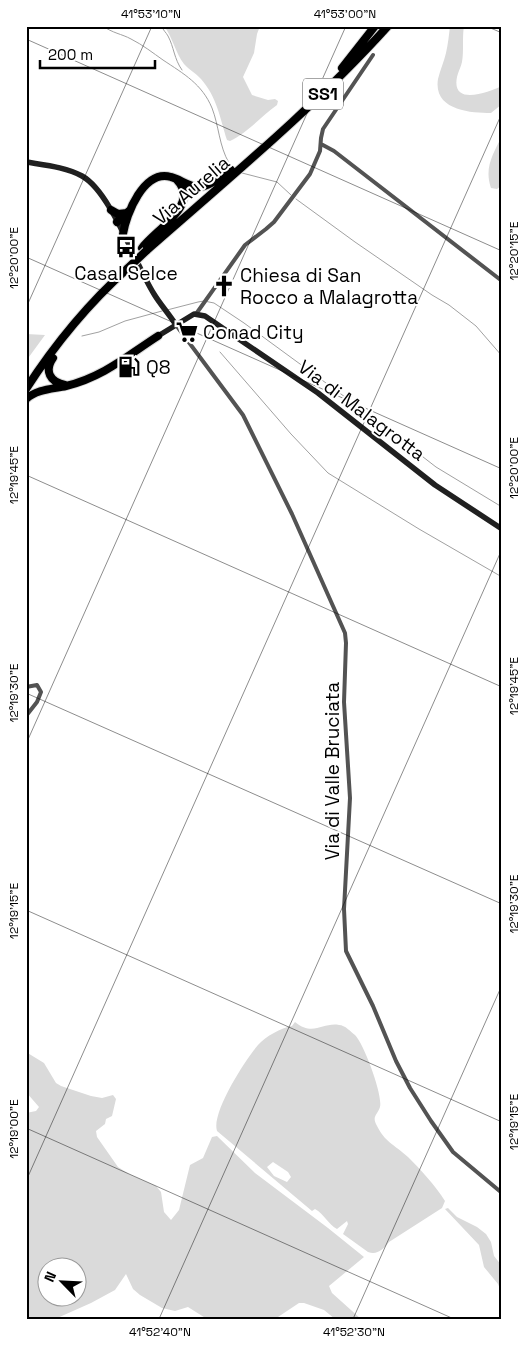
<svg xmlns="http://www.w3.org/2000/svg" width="528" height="1345" font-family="'Space Grotesk',sans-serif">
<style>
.green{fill:#dadada;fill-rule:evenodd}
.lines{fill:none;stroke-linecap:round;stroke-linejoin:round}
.stream{stroke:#a1a1a1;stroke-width:1}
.highway-casing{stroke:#dbdbdb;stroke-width:10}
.street{stroke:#535353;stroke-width:4}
.secondary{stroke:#202020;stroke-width:5.5}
.highway{stroke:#000;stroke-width:8}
.highway-bridge-casing{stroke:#dbdbdb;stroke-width:10;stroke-linecap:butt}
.highway-bridge{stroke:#000;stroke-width:8}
.ticks{fill:none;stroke:#000;stroke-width:1;stroke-opacity:0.45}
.labels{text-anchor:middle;stroke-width:4;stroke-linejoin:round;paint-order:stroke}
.shield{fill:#fff;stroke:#4c4c4c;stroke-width:1}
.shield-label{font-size:18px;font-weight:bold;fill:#000}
.street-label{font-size:19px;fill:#000;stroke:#fff}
.poi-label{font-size:19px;fill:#000;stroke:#fff;text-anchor:start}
.neatline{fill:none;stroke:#000;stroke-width:2}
.ticks-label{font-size:12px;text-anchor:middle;fill:#000}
</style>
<rect width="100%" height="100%" fill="#fff"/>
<path class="green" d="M 164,26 L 260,26 L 257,34 L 254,53 L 243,77 L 252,95 L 268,100 L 275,99 L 278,101 L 277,105 C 261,116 248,133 230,141 L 227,140 C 220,118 217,97 201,79 C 196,73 189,70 184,64 C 175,52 173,38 164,26 Z
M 450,26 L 464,26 C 462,38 464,50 462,62 C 461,67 458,72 457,77 C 451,107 489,92 502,86 L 502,104 L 491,113 C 470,113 433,110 438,79 C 440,70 444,62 446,53 C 448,44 449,35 450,26 Z
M 502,136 L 502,185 L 497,189 L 491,188 C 484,168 493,154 502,136 Z
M 26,334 L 45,335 L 26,361 Z
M 295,1022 C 313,1037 323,1022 339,1025 C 345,1025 351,1032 355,1035 C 364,1044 383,1095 380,1107 C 378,1114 372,1116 376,1124 C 385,1143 394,1144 408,1157 C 421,1170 435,1185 445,1201 L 442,1208 L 389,1242 C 383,1250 377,1255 368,1252 L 343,1234 L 348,1224 L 347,1221 L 337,1229 C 328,1224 324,1214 315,1209 L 312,1211 L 217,1131 C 211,1113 245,1060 258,1045 C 266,1036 281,1028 292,1026 ZM 273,1162 L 288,1172 L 291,1177 L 287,1182 L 274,1176 L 267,1167 Z
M 26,1052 L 44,1063 L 56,1083 L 61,1086 L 91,1096 L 102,1098 L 113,1095 L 116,1099 L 112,1116 L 106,1119 L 105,1124 L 96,1131 L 97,1137 L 118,1167 L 129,1174 L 156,1186 L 161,1192 L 164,1212 L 171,1220 L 179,1210 L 190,1165 L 203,1158 L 212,1137 L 217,1136 L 255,1173 L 328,1228 L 364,1257 L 329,1286 L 332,1293 L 361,1319 L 335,1319 L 324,1310 L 304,1303 L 299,1303 L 275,1319 L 207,1319 L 188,1307 L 175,1311 L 162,1308 L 140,1295 L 133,1289 L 126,1274 L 115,1290 L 91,1303 L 55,1319 L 26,1319 L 26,1113 L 36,1111 L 39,1107 L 26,1092 ZM 48,1268 L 78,1268 L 78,1298 L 48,1298 Z
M 448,1208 L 457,1217 L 477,1227 L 486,1234 L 491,1242 L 494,1256 L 502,1266 L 502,1294 L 498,1284 L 484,1267 L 479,1245 L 445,1209 Z"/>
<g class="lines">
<path class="stream" d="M 103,26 C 112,33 122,34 131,39 C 143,45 153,53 163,60 C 184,74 202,84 212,108 C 219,126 219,146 229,163
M 162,26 C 163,31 166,32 168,36 C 174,47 174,59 182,70
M 242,173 L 277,182 L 291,195
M 296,199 L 355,242 L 432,295 L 449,305 L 476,326 L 502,356
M 167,310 L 198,302 L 204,301 L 214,303 L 244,323 L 356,405 L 436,467 L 502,507
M 82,336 L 99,332 L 125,321 L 162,311
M 220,352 L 291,434 L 328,473 L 419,529 L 502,577"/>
<g class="highway-casing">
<path id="highway" d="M 342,68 L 375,26
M 111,210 L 118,214 L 127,213
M 117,222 L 129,211
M 123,234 C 126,214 144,169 171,177 C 180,179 190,188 200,187 C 211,186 222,175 231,170
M 142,248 C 155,230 201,205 177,180
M 146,251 C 229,178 314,108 388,26
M 53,358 C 44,371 50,382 65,385
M 26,389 C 55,344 89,303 128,268
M 26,399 C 37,389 53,389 66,386 C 103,377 127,356 158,336"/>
</g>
<path class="street" d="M 321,144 L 334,151 L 502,281
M 196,314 L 245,245 L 266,229 L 274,222 L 310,174 L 320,151 L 321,138 L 323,129 L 373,55
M 176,325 L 243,415 L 292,514 L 345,633 L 346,643 L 344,702 L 350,798 L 344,909 L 346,951 L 373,1006 L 396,1061 L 410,1088 L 431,1121 L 453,1152 L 502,1193
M 26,687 L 37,685 L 41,692 L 37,702 L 26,716"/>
<path class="secondary" d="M 26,162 C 44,165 66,167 82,176 C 111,192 135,264 154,294 C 160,304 169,314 176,325
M 158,336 L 194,314 L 205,316 L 318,393 L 435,485 L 502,529"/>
<use href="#highway" class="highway"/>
<g class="highway-bridge-casing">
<path id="highway-bridge" d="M 128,268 L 146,251"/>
</g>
<use href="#highway-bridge" class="highway-bridge"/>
</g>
<path class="ticks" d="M 486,26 L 502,33M 26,39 L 502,251M 26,257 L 502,469M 26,308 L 152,26M 26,475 L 502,687M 26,693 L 502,904M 26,744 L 346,26M 26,910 L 502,1122M 26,1128 L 454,1319M 26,1181 L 502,113M 159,1319 L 502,549M 353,1319 L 502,985"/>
<defs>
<g id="bus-bare" transform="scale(1.725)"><path d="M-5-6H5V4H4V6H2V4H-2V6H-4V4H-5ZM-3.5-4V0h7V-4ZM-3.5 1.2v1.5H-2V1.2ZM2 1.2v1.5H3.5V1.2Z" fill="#000" stroke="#fff" stroke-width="2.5" paint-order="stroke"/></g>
<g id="church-bare" transform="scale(1.725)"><path d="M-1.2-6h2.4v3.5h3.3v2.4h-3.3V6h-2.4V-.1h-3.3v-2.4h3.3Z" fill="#000" stroke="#fff" stroke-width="2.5" paint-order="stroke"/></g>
<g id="supermarket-bare" transform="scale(1.725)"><path d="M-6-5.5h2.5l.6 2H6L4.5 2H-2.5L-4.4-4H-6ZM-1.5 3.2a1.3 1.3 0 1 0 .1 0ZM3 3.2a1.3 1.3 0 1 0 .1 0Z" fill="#000" stroke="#fff" stroke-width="2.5" paint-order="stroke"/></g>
<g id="fuel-bare" transform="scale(1.725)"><path d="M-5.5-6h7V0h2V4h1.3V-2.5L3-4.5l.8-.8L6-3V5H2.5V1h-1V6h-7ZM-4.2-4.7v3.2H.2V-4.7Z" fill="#000" stroke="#fff" stroke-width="2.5" paint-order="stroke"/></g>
</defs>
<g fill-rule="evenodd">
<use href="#bus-bare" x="126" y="247"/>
<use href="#church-bare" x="224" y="286"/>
<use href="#supermarket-bare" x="187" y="332"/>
<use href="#fuel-bare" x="129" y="367"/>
</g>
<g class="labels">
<rect class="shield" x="303" y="78.5" width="40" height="31" rx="4"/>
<g class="shield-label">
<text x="323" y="100">SS1</text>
</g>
<g class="street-label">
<text transform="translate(191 190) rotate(-41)" y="7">Via Aurelia</text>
<text transform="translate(362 410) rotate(37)" y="7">Via di Malagrotta</text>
<text transform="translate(332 771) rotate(-90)" y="7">Via di Valle Bruciata</text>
</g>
<g class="poi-label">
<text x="126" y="280" text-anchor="middle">Casal Selce</text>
<text x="240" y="282">Chiesa di San<tspan x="240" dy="22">Rocco a Malagrotta</tspan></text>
<text x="203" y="339">Conad City</text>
<text x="146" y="374">Q8</text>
</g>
</g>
<rect width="528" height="1345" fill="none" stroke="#ffffff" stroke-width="55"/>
<g transform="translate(62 1282) rotate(294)"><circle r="24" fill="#ffffff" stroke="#999999"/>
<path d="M0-4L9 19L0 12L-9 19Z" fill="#000000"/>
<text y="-8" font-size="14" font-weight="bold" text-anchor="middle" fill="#000000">N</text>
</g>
<path d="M40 60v8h115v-8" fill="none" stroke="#000000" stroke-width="2.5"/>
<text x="48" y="60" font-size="15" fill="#000000" stroke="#ffffff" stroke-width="4" paint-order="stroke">200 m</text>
<rect x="28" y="28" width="472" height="1290" class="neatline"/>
<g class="ticks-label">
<text x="151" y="18">41°53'10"N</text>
<text x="345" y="18">41°53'00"N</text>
<text transform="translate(514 251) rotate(-90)" y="4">12°20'15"E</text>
<text transform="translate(14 258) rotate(-90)" y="4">12°20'00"E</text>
<text transform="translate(514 468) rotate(-90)" y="4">12°20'00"E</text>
<text transform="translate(14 475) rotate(-90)" y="4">12°19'45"E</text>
<text transform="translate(514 686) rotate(-90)" y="4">12°19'45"E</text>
<text transform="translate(14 693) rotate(-90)" y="4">12°19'30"E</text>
<text transform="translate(514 904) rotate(-90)" y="4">12°19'30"E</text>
<text transform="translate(14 911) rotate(-90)" y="4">12°19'15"E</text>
<text transform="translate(514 1122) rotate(-90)" y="4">12°19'15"E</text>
<text transform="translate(14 1129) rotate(-90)" y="4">12°19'00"E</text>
<text x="160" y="1336">41°52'40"N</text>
<text x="354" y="1336">41°52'30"N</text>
</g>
</svg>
